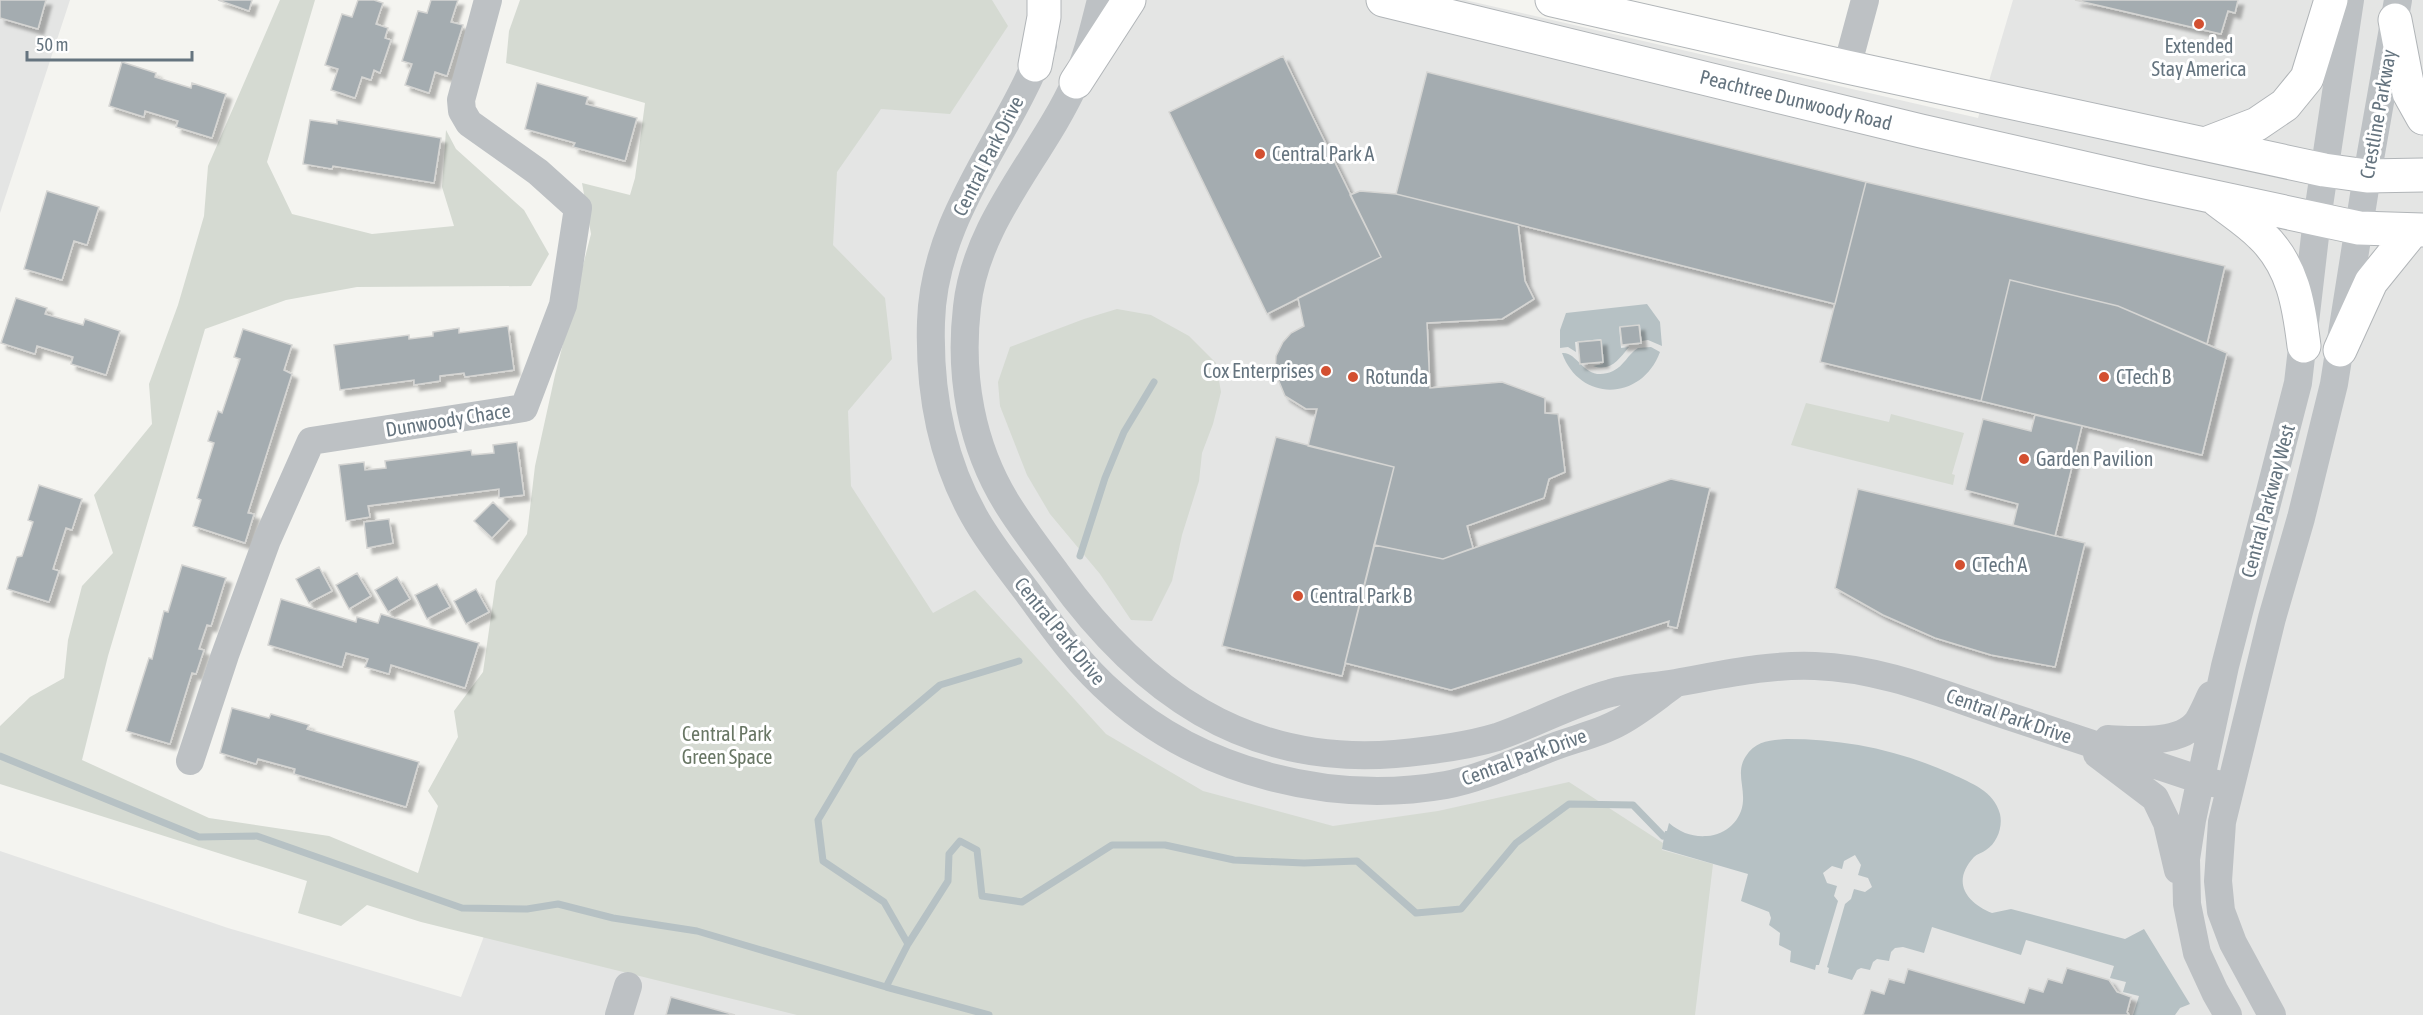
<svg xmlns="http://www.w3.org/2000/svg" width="2423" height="1015" font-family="'Asap Condensed',sans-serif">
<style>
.built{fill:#e4e5e4}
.green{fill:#d5dad2}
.water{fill:#b6c1c4}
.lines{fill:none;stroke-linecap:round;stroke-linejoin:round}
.stream{stroke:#b6c1c4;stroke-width:7}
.building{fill:#a4acb0;stroke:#d5d5d3;stroke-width:1.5;filter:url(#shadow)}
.major-casing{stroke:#b1b5b8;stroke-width:35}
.minor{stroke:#bdc1c4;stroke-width:28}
.major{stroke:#fff;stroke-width:33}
.poi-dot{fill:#d35031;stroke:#fff;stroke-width:2}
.labels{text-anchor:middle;stroke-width:6;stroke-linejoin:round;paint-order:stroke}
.poi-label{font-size:20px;fill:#65747f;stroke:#fff;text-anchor:start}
.street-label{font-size:20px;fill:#65747f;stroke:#fff}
.park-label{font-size:20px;fill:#687664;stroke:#fff}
</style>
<defs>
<filter id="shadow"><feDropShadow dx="5.5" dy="5.5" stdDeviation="1.5" flood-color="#0004"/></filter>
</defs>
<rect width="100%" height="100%" fill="#f4f4f0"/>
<path class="built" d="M 0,0 L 70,0 L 0,213 Z
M 838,0 L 1465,0 L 1978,118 L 2013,0 L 2423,0 L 2423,1015 L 0,1015 L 0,851 L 228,928 L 461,997 Z"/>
<path class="green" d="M 280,0 L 315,0 L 267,162 L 292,214 L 372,234 L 454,226 L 442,187 L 446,130 L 456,149 L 524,210 L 549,254 L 531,286 L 357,287 L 286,300 L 205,329 L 108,656 L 82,760 L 209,818 L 329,836 L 418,873 L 438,806 L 428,791 L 458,737 L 454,711 L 483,672 L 496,581 L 527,534 L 535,466 L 555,375 L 591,234 L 582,183 L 630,195 L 635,178 L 645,103 L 506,63 L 509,31 L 520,0 L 992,0 L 1008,26 L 950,114 L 881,109 L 837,172 L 833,245 L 885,298 L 892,359 L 848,411 L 851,486 L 933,613 L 975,590 L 1106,734 L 1203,791 L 1333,826 L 1438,811 L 1569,782 L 1663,843 L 1662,850 L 1713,864 L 1695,1015 L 797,1015 L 421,922 L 367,905 L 341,926 L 298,913 L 307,881 L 0,784 L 0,726 L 30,697 L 64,678 L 68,640 L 82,586 L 113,553 L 94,495 L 152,424 L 149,384 L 178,305 L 204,216 L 208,166 Z
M 1117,309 L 1151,315 L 1189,336 L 1216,363 L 1221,392 L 1213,424 L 1202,453 L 1199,481 L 1182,535 L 1172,581 L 1152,621 L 1131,620 L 1100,574 L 1050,514 L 1027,475 L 1000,406 L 998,382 L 1010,347 L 1084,319 Z
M 1806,403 L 1889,422 L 1891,414 L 1964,433 L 1952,474 L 1955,475 L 1953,485 L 1791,445 Z"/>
<path class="water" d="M 1647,304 L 1660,322 L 1662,346 L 1648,340 L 1642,341 L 1640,325 L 1619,327 L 1621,348 L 1629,347 C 1619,359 1611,372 1593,366 L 1603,364 L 1601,339 L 1575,342 L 1576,352 L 1568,347 L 1560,348 L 1560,330 L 1566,313 Z
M 1651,347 L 1660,352 C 1642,401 1580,403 1562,353 C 1579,351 1584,384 1613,371 C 1624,366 1628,354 1638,348 Z
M 1787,739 C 1844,739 1899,750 1952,774 C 1971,783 1994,791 2000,814 C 2003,827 1997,843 1986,850 C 1982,853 1977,854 1974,857 C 1951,882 1966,902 1992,913 L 2011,909 L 2125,939 L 2144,929 L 2190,1004 L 2180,1008 L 2175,1015 L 2133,1015 L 2139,996 L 2123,992 L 2126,982 L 2110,978 L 2114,966 L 2026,940 L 2021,955 L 1932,927 L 1924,953 L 1903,947 L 1895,948 L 1891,952 L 1889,961 L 1877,959 L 1873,962 L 1870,970 L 1861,968 L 1857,970 L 1852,980 L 1828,973 L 1829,968 L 1827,967 L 1845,904 L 1851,899 L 1854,889 L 1865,892 L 1872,887 L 1868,878 L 1858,875 L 1861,865 L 1855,855 L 1844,861 L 1842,869 L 1832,866 L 1823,873 L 1827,883 L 1837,886 L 1834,896 L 1838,901 L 1819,965 L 1816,965 L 1815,970 L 1790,962 L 1791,951 L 1779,945 L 1780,933 L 1769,925 L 1771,918 L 1769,912 L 1741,901 L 1748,874 L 1662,849 L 1665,831 L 1667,831 L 1669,823 C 1681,833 1692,837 1707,836 C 1726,835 1742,820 1743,801 C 1744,784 1736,771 1746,756 C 1755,741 1771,740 1787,739 Z"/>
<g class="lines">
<path class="stream" d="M 1080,556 L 1105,478 L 1124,432 L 1154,382
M 0,756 L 199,837 L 257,836 L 462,908 L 527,909 L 558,904 L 613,918 L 697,931 L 886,987 L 989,1015
M 908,944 L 948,881 L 949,854 L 960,841 L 977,850 L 982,896 L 1022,902 L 1112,845 L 1165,845 L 1234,860 L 1304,863 L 1357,861 L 1416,913 L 1461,909 L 1516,843 L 1569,804 L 1633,805 L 1663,836
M 886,987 L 908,944 L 884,902 L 823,861 L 818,820 L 856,756 L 940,685 L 1019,661"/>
</g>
<path class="building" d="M 0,0 L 46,0 L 38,29 L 0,18 Z
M 218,0 L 252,0 L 249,11 Z
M 358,0 L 374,0 L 383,3 L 376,24 L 388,28 L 385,38 L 391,40 L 380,73 L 374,70 L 371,80 L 362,77 L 355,98 L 331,90 L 338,69 L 325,65 L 342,14 L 352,17 Z
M 431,0 L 458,0 L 451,22 L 463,25 L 447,76 L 435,72 L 429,93 L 405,85 L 412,64 L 402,61 L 418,11 L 427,13 Z
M 2075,0 L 2238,0 L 2235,13 L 2228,11 L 2221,34 Z
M 1283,56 L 1381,257 L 1267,314 L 1169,112 Z
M 122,62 L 156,73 L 155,77 L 191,88 L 192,83 L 226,94 L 212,138 L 176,127 L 178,121 L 145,111 L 144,117 L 109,106 Z
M 1427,72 L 1866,182 L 1835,304 L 1396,194 Z
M 537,83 L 588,97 L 586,104 L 637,118 L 625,161 L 573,147 L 575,143 L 525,129 Z
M 310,120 L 337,124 L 337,120 L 441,138 L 434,183 L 333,166 L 332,169 L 303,164 Z
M 1866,182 L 2225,266 L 2207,344 L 2118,306 L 2010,280 L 1981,401 L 1820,362 Z
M 47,191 L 99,207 L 87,245 L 74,241 L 62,280 L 24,269 Z
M 1360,191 L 1396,194 L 1518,224 L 1525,281 L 1534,299 L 1502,319 L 1427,323 L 1430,388 L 1502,382 L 1545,398 L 1545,413 L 1558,414 L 1565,472 L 1549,479 L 1544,498 L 1467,526 L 1473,548 L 1443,559 L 1374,545 L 1394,467 L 1308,446 L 1317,409 L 1306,409 L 1285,396 L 1275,372 L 1276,356 L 1283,342 L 1291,333 L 1304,326 L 1298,298 L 1381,257 L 1350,195 Z
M 2010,280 L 2118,306 L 2227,353 L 2202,455 L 1981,401 Z
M 16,298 L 47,308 L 45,314 L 83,325 L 85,319 L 120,331 L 106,375 L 71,364 L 73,357 L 37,346 L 35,354 L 1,343 Z
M 1639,325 L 1641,343 L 1622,345 L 1620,327 Z
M 508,326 L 514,370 L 465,377 L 464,373 L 440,376 L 440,381 L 414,385 L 414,380 L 340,390 L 334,345 L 409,335 L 409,339 L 433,336 L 433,332 L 459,328 L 459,333 Z
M 243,329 L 292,345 L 284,370 L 292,374 L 248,513 L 254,514 L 245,543 L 193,526 L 201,500 L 197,498 L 214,443 L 208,441 L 218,411 L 222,413 L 240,359 L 234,357 Z
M 1601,340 L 1603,362 L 1580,364 L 1578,342 Z
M 2035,415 L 2082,426 L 2055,536 L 2013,525 L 2018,504 L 1965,490 L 1983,419 L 2031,431 Z
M 1276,437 L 1394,467 L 1342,676 L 1222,646 Z
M 517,442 L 524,495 L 499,498 L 499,489 L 368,506 L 370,517 L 346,521 L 339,465 L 364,462 L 365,470 L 386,468 L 385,461 L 471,450 L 472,455 L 494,453 L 493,445 Z
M 1671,479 L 1710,488 L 1677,628 L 1668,626 L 1669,621 L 1451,690 L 1345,663 L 1374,545 L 1443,559 Z
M 39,485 L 82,499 L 72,530 L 66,528 L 53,569 L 59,571 L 49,602 L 7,589 L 17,557 L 22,556 L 33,522 L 28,520 Z
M 1858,489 L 2085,543 L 2055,667 L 1991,655 L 1935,638 L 1883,615 L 1835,588 Z
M 493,502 L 510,519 L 492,538 L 474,521 Z
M 389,519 L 393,543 L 367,548 L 364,522 Z
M 182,565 L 226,578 L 211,626 L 207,625 L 199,649 L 204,650 L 196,674 L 192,673 L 170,744 L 126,731 L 149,658 L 152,659 L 164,611 L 168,612 Z
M 319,567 L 332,591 L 309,603 L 296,579 Z
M 357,573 L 371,596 L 349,609 L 336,585 Z
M 397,577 L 410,599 L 388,612 L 375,590 Z
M 437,584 L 450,607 L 427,619 L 415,595 Z
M 476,589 L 489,612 L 466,624 L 454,601 Z
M 281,599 L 356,622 L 357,617 L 378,623 L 381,614 L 479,643 L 465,688 L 391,665 L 389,674 L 365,667 L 368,659 L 346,653 L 342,667 L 268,645 Z
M 232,708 L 269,718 L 271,714 L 309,725 L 307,729 L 419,762 L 406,807 L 294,774 L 295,769 L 258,759 L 256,764 L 220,753 Z
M 2067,968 L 2109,980 L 2117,992 L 2131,997 L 2127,1012 L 2129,1015 L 1863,1015 L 1871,990 L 1884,994 L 1889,979 L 1904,983 L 1908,969 L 2024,1003 L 2029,988 L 2043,992 L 2048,979 L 2062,983 Z
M 671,997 L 735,1015 L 666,1015 Z"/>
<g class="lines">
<g class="major-casing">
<path id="major" d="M 1383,0 L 1921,131 L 2145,182 L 2359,228 L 2423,230
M 1552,0 L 1847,67 L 2324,170 L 2367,176 L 2423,175
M 2395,20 L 2409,93 L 2423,118
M 1035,65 L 1044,17 L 1044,0
M 1076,82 L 1129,0
M 2205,144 L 2257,124 L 2285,105 L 2307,78 L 2331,0
M 2217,200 C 2231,211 2248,222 2261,235 C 2293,265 2299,305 2304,346
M 2340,350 L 2371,282 L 2413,230"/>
</g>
<path class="minor" d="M 1101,0 C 1094,27 1088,55 1076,81 C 1042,157 976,221 967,307 C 959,376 971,446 1008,505 C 1023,529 1040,551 1057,574 C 1141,691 1245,766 1395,754 C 1429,751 1464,747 1497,737 C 1535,724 1572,703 1611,693 C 1631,687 1654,687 1676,683 C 1722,675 1768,664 1815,666 C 1878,668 1937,692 1996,712 C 2064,735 2133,757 2201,780 L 2230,787
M 1043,45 C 1008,139 934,215 931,322 C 929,389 941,457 974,516 C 989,543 1009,568 1028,593 C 1054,629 1080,666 1114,695 C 1201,773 1332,805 1446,785 C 1483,778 1519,760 1553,747 C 1574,739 1597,734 1616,724 C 1636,714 1654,699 1672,686
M 1847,67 L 1865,0
M 2108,739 C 2133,740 2181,745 2198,721 C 2203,713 2207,703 2211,695
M 2097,754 L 2155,798 L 2167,823 L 2178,870
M 190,761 L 225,655 L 267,540 L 311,441 L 524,408 L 563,305 L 578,208 L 538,172 L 469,123 L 462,111 L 461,100 L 488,0
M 619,1015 L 628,986
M 2228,1015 L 2215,992 L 2197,953 L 2187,904 L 2186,859 L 2192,820 L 2225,666 L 2298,383 L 2317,219 L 2350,0
M 2272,1015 L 2233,943 L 2221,911 L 2218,881 L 2222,822 L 2272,618 L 2301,518 L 2334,384 L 2367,176 L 2398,0"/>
<use href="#major" class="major"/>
</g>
<g class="poi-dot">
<circle cx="2199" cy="24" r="6"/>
<circle cx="1260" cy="154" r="6"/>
<circle cx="1326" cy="371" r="6"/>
<circle cx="1353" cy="377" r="6"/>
<circle cx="2104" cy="377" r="6"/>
<circle cx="2024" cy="459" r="6"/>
<circle cx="1960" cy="565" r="6"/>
<circle cx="1298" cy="596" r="6"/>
</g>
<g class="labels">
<g class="poi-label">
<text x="2199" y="53" text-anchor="middle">Extended<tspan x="2199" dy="23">Stay America</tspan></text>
<text x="1272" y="161">Central Park A</text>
<text x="1314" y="378" text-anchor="end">Cox Enterprises</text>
<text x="1365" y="384">Rotunda</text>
<text x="2116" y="384">CTech B</text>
<text x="2036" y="466">Garden Pavilion</text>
<text x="1972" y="572">CTech A</text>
<text x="1310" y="603">Central Park B</text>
</g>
<g class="street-label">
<text transform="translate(1796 100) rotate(14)" y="7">Peachtree Dunwoody Road</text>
<text transform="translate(2378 114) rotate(-80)" y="7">Crestline Parkway</text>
<text transform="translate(988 156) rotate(-63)" y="7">Central Park Drive</text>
<text transform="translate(448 420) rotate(-9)" y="7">Dunwoody Chace</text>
<text transform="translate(2268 501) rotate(-75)" y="7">Central Parkway West</text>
<text transform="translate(1060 631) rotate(51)" y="7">Central Park Drive</text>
<text transform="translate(2009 716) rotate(19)" y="7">Central Park Drive</text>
<text transform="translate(1524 757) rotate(-20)" y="7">Central Park Drive</text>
</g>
<g class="park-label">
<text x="727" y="741">Central Park<tspan x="727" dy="23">Green Space</tspan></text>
</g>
</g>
<path d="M27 51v9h165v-9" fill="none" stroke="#65747f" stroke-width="3"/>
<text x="36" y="51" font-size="18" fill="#65747f" stroke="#ffffff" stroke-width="4.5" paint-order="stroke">50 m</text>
</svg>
